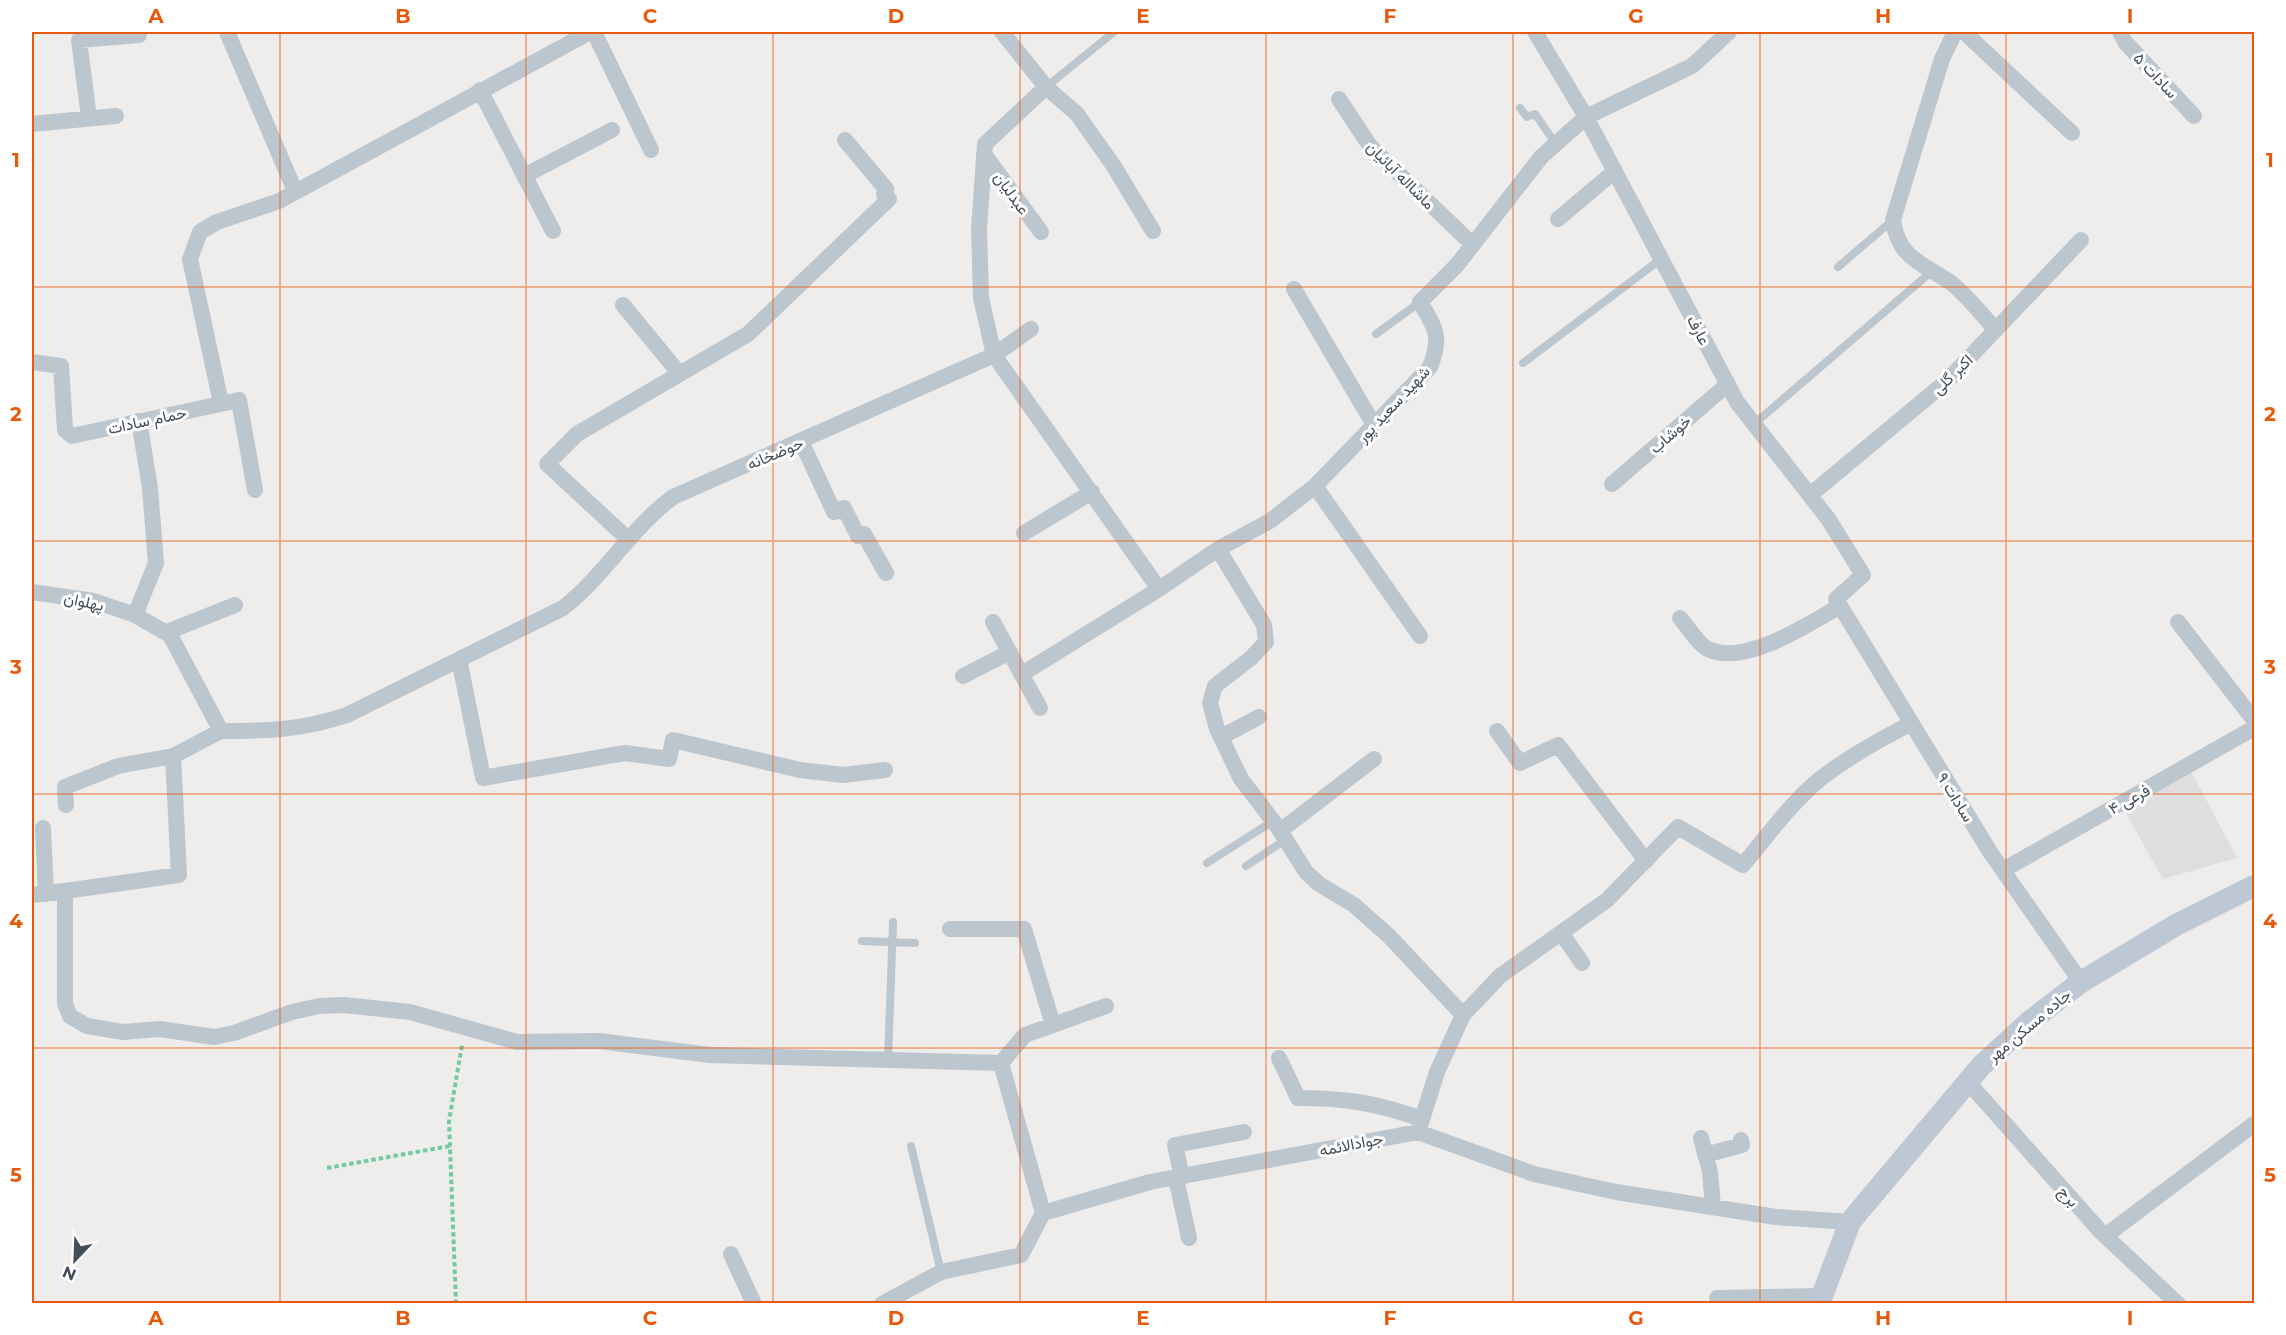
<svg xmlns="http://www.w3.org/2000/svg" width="2286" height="1335" font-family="Montserrat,Vazirmatn,sans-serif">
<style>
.education{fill:#e0ddde}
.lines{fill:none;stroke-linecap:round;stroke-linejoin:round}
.path{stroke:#71cba2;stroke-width:4;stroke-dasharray:4.5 3;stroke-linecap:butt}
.service{stroke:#bcc6ce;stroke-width:8}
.minor{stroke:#bcc6ce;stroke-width:16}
.secondary{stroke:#bec8d5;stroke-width:22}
.grid{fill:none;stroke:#e8590c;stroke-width:1.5;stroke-opacity:0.55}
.labels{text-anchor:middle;stroke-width:6;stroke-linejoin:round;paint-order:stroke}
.street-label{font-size:16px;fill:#444e59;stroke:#fff}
.neatline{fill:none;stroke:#e8590c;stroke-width:2}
.grid-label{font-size:20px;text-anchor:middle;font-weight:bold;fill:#e8590c}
</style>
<rect width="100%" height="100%" fill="#efecec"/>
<path class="education" d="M 2191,771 L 2237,858 L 2163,879 L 2124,810 Z"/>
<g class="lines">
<path class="path" d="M 327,1168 L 450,1146
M 456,1304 L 449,1121 L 462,1045"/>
<path class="service" d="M 1046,87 L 1114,32
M 1520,108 L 1527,117 L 1535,114 L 1556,144
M 1838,267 L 1893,220
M 1376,334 L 1420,302
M 1523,363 L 1661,259
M 1754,424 L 1931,272
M 1207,863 L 1273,821
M 1246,866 L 1285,840
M 862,941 L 915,943
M 888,1060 L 893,922
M 911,1146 L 941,1272"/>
<path class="minor" d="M 227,32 L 295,191
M 594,32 L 651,150
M 1002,32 L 1046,87 L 985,144 L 979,229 L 981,298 L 994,355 L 1159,589 L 1218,549 L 1264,625 L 1266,642 L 1251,658 L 1215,686 L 1210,703 L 1217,729 L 1241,779 L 1277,826 L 1306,872 L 1319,884 L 1354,905 L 1390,937 L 1463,1015 L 1437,1072 L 1418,1132
M 1535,32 L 1586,117 L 1737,402 L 1829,520 L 1863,575 L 1836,599 L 1990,852 L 2081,982
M 1955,32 L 1942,59 L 1893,220 C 1898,258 1922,263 1950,282 C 1967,295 1981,314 1996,330
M 1964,32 L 2072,133
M 2120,32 L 2125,42 L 2194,116
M 1046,87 L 1077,114 L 1113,165 L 1153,231
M 480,90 L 553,231
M 1339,99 L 1370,146 L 1472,244
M 89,118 L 79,40 L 139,35
M 32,124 L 116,116
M 984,154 L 1041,232
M 524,176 L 612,130
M 1558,219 L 1615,171
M 1294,289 L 1374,425
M 623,305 L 679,373
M 32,362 L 61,366 L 65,430 L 72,436 L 239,400 L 255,490
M 221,403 L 190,259 L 200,232 L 217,222 L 279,201 L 590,32
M 139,421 L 150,488 L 156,563 L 135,615 L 170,635 L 221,731 C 268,731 302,730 347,715 L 563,608 C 605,575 631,528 673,497 L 994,355 L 1031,329
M 801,441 L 834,512 L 844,508 L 858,536 L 864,534 L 886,573
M 1612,484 L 1728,384
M 1315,486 L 1420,636
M 1810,495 L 1947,381 L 2081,240
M 1024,533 L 1092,492
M 629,540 L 547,464 L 577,434 L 748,334 L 889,199 L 884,194 L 886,189 L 845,140
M 1218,549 L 1270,521 L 1315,486 L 1430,367 C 1442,336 1436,329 1420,302 L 1457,265 L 1541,157 L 1586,117 L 1692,66 L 1729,32
M 32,592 L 94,601 L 135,615
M 1680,618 C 1688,627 1698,644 1708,649 C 1744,667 1809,624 1840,606
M 993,622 L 1040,708
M 2178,622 L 2254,720
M 167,632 L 235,605
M 459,659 L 483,778 L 625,753 L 669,759 L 673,740 L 800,770 L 843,775 L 885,770
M 1022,674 L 1159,589
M 963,676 L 1010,652
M 1497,731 L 1520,763 L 1558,745 L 1646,861
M 1221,737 L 1259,717
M 66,805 L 65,787 L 118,766 L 173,756 L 221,731
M 43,828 L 46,894
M 1280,831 L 1374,759
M 2003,870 L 2254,728
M 65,891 L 179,875 L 173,756
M 32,895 L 65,891 L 65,1004 L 70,1016 L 87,1026 L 123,1032 L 160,1029 L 214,1037 L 234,1033 L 292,1012 L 319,1006 L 344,1005 L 410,1012 L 517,1042 L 599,1041 L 710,1055 L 1001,1063 L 1043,1213
M 950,929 L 1024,929 L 1053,1025
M 1562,934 L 1582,963
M 1463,1015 L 1500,976 L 1607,900 L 1678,827 L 1743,865 C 1767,836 1791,803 1820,779 C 1848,757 1879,740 1910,724
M 1279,1058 L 1298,1098 C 1346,1098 1376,1103 1422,1119
M 1001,1063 L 1025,1035 L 1106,1006
M 1967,1081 L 2101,1232 L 2178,1304
M 1701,1138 L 1710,1172 L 1713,1207
M 1705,1155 L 1742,1145 L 1741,1140
M 1182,1177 L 1175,1145 L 1244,1132
M 1176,1178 L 1189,1238
M 2105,1236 L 2254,1124
M 731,1254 L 754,1304
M 1717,1298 L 1821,1296
M 882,1304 L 941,1272 L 1021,1255 L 1043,1213 L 1150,1182 L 1418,1132 L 1534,1174 L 1616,1192 L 1776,1217 L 1850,1222"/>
<path class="secondary" d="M 1819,1304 L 1850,1222 L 1981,1066 L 2029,1022 L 2081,982 L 2176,925 L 2254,886"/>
</g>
<path class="grid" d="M 280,32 L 280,1304M 526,32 L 526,1304M 773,32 L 773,1304M 1020,32 L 1020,1304M 1266,32 L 1266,1304M 1513,32 L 1513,1304M 1760,32 L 1760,1304M 2006,32 L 2006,1304M 32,287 L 2254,287M 32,541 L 2254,541M 32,794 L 2254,794M 32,1048 L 2254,1048"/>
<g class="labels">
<g class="street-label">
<text transform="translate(2156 75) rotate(47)" y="6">سادات ۵</text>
<text transform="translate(1401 175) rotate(45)" y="6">ماشااله آبائیان</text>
<text transform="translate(1012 193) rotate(54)" y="6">عبدلیان</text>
<text transform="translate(1699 330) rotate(62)" y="6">عارف</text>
<text transform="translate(1952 374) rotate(-44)" y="6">اکبر گلی</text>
<text transform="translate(1393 404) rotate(-47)" y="6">شهید سعید پور</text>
<text transform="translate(147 420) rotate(-12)" y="6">حمام سادات</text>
<text transform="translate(1670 434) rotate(-41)" y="6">خوشاب</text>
<text transform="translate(775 453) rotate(-23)" y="6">حوضخانه</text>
<text transform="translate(84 601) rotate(12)" y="6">پهلوان</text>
<text transform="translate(1956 797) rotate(58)" y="6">سادات ۹</text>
<text transform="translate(2129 799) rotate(-29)" y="6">فرعی ۴</text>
<text transform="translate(2029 1025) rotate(-40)" y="6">جاده مسکن مهر</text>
<text transform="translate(1351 1144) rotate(-11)" y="6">جوادالائمه</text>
<text transform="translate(2069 1196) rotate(48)" y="6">برج</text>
</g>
</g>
<rect width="2286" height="1335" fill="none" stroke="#ffffff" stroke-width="66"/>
<g transform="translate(75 1260) rotate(203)" stroke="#ffffff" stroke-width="4.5" paint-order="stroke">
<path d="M0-4.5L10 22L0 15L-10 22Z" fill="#444e59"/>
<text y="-9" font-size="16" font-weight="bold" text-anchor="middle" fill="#444e59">N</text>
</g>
<rect x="33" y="33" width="2220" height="1269" class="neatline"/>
<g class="grid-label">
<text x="156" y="23">A</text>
<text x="403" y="23">B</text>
<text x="650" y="23">C</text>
<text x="896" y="23">D</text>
<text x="1143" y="23">E</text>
<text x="1390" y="23">F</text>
<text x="1636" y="23">G</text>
<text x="1883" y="23">H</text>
<text x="2130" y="23">I</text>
<text x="16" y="167">1</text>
<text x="2270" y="167">1</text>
<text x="16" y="421">2</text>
<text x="2270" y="421">2</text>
<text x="16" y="674">3</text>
<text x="2270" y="674">3</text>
<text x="16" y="928">4</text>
<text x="2270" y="928">4</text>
<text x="16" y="1182">5</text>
<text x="2270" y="1182">5</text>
<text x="156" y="1325">A</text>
<text x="403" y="1325">B</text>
<text x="650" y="1325">C</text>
<text x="896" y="1325">D</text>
<text x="1143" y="1325">E</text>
<text x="1390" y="1325">F</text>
<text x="1636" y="1325">G</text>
<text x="1883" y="1325">H</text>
<text x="2130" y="1325">I</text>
</g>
</svg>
